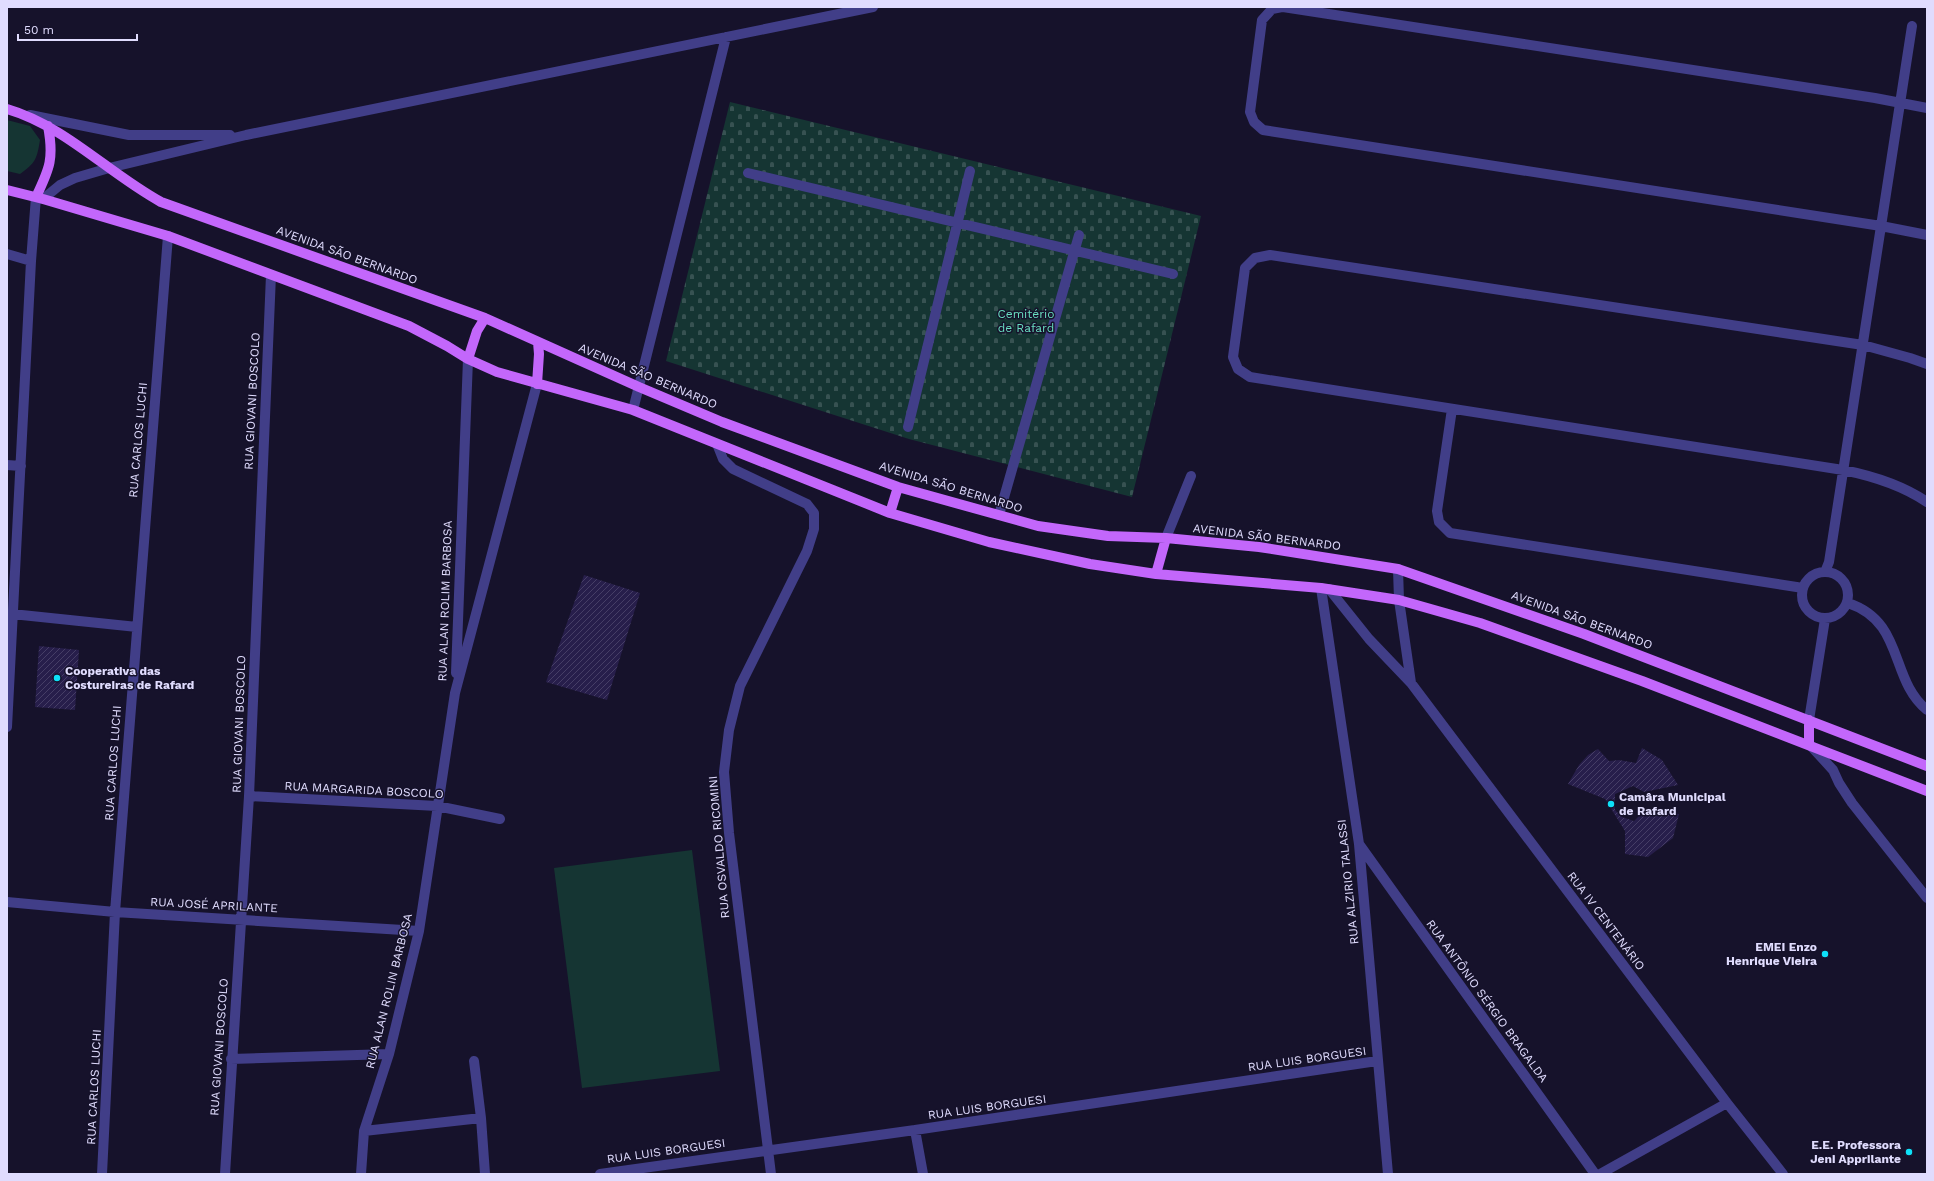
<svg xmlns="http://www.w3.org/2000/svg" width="1934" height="1181" font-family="'Work Sans',sans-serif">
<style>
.green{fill:#153533}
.cemetery{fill:url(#cemetery-stones)}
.building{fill:url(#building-hatch)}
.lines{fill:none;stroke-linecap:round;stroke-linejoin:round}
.minor{stroke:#413e88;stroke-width:10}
.major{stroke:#c367fb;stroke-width:10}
.poi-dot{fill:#0ee1f8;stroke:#16122b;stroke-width:1.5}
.labels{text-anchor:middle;stroke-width:3;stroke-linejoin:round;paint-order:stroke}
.street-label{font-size:12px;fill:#e0dcfe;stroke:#16122b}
.park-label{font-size:12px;fill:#69dec0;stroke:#16122b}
.poi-label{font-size:12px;font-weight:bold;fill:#e0dcfe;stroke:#16122b;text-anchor:start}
</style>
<defs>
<pattern id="cemetery-stones" width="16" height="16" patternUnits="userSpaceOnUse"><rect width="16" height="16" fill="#153533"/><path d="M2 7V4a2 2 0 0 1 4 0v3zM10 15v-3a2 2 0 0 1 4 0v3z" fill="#375252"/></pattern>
<pattern id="building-hatch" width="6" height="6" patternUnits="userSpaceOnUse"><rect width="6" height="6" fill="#271e4b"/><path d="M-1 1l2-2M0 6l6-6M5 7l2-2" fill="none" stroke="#463e66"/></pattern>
</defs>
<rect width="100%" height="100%" fill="#16122b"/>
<path class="green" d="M 7,120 L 30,126 L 40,140 C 37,158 36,163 20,174 L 7,171 Z
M 692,850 L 720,1071 L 582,1088 L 554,868 Z"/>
<path class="cemetery" d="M 730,102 L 1201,216 L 1132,497 L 909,439 L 666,361 Z"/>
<path class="building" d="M 584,575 L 640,593 L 607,700 L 546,682 Z
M 39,646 L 79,650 L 75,710 L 35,707 Z
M 1642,748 L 1662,760 L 1678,785 L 1644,792 L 1633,786 L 1615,794 L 1615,810 L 1622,817 L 1634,821 L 1647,808 L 1679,814 L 1673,838 L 1648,857 L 1625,854 L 1625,831 L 1605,799 L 1568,784 L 1579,765 L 1588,755 L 1598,749 L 1609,761 L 1619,760 L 1636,763 Z"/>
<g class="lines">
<path class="minor" d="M 1282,7 L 1272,9 L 1262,20 L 1250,112 L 1254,122 L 1263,130 L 1881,226 L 1927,235
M 1283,7 L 1875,98 L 1927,108
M 30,115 L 129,135 L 230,135
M 748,173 L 1173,274
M 43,199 L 60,185 L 75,178 L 109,168 L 246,135 L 873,7
M 7,254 L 31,261
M 1927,364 L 1910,358 L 1863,345 L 1270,255 L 1255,258 L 1245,268 L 1233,357 L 1238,369 L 1250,377 L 1843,470 C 1873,476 1902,485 1927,502
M 1452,409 L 1437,511 L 1439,522 L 1450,533 L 1803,588
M 633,410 L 726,37
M 908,427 L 970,171
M 717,444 L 723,459 L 733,469 L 807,504 L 814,513 L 814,529 L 807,551 L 740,686 L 729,730 L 724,772 L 729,833 L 771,1174
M 7,465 L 21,466
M 999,515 L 1079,235
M 1166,538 L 1191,476
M 1398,569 L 1399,600 L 1411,683
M1802 595a23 23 0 1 1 46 0a23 23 0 1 1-46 0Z
M 1825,572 L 1829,562 L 1912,26
M 1321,588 L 1359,844 L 1388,1174
M 1329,589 L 1369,639 L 1411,683 L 1727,1103 L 1783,1174
M 1848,603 C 1905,622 1889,679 1927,710
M 12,614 L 137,627
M 456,673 L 468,359
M 1809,720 L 1825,619
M 7,727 L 31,261 L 36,197
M 1811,746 L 1833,770 L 1839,783 L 1852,803 L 1927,898
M 249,796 L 437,806 L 500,819
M 1359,844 L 1595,1174
M 7,902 L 115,912 L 419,931
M 231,1059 L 389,1054
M 474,1061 L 481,1118 L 485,1174
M 915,1130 L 923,1174
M 364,1131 L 481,1118
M 102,1174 L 115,912 L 168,236
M 225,1174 L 249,796 L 271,275
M 361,1174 L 364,1131 L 389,1054 L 419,931 L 455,693 L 537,384
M 600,1174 L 915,1130 L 1377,1061
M 1600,1174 L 1727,1103"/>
<path class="major" d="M 7,109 C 65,126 108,173 161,202 L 485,318 L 639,387 L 722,422 L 898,487 L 1038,526 L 1108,536 L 1166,538 L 1259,547 L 1398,569 L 1584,634 L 1927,766
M 7,190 L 43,199 L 168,236 L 409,326 L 447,346 L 468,359 L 497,372 L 633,410 L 890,513 L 989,542 L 1090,564 L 1156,574 L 1321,588 L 1399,600 L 1480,623 L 1642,681 L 1927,791
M 36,197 C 50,168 54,158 48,126
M 468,359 L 477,331 L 485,318
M 537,384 L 539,354 L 538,342
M 890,513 L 898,487
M 1156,574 L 1166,538
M 1809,720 L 1809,744"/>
</g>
<g class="poi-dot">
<circle cx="57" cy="678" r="4"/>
<circle cx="1611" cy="804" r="4"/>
<circle cx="1825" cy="954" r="4"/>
<circle cx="1909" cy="1152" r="4"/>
</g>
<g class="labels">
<g class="street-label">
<text transform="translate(347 255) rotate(20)" y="4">AVENIDA SÃO BERNARDO</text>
<text transform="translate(648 376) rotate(23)" y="4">AVENIDA SÃO BERNARDO</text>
<text transform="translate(252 401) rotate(-87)" y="4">RUA GIOVANI BOSCOLO</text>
<text transform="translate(138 440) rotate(-85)" y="4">RUA CARLOS LUCHI</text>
<text transform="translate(951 487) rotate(17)" y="4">AVENIDA SÃO BERNARDO</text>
<text transform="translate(1267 537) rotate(7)" y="4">AVENIDA SÃO BERNARDO</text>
<text transform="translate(445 601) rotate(-88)" y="4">RUA ALAN ROLIM BARBOSA</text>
<text transform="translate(1582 620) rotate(20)" y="4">AVENIDA SÃO BERNARDO</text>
<text transform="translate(239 724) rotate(-88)" y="4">RUA GIOVANI BOSCOLO</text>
<text transform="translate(113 763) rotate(-86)" y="4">RUA CARLOS LUCHI</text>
<text transform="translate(364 790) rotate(3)" y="4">RUA MARGARIDA BOSCOLO</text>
<text transform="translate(719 847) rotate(-95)" y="4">RUA OSVALDO RICOMINI</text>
<text transform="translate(1348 882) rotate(-96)" y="4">RUA ALZIRIO TALASSI</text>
<text transform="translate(214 905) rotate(3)" y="4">RUA JOSÉ APRILANTE</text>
<text transform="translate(1606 921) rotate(53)" y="4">RUA IV CENTENÁRIO</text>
<text transform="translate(389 991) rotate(-76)" y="4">RUA ALAN ROLIN BARBOSA</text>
<text transform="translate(1487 1001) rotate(54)" y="4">RUA ANTÔNIO SÉRGIO BRAGALDA</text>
<text transform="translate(219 1047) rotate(-86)" y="4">RUA GIOVANI BOSCOLO</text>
<text transform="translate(1307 1059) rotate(-8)" y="4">RUA LUIS BORGUESI</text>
<text transform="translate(94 1087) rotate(-87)" y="4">RUA CARLOS LUCHI</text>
<text transform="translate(987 1107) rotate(-8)" y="4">RUA LUIS BORGUESI</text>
<text transform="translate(666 1151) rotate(-8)" y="4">RUA LUIS BORGUESI</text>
</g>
<g class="park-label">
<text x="1026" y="318">Cemitério<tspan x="1026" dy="14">de Rafard</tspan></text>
</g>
<g class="poi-label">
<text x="65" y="675">Cooperativa das<tspan x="65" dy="14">Costureiras de Rafard</tspan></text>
<text x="1619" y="801">Camâra Municipal<tspan x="1619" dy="14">de Rafard</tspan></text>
<text x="1817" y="951" text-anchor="end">EMEI Enzo<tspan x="1817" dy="14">Henrique Vieira</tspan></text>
<text x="1901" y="1149" text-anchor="end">E.E. Professora<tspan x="1901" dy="14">Jeni Apprilante</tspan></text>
</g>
</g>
<rect width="1934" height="1181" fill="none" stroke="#e0dcfe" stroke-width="16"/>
<path d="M18 34v6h119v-6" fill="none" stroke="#e0dcfe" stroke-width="2"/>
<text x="24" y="34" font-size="12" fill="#e0dcfe" stroke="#16122b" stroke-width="3" paint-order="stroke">50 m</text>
</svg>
